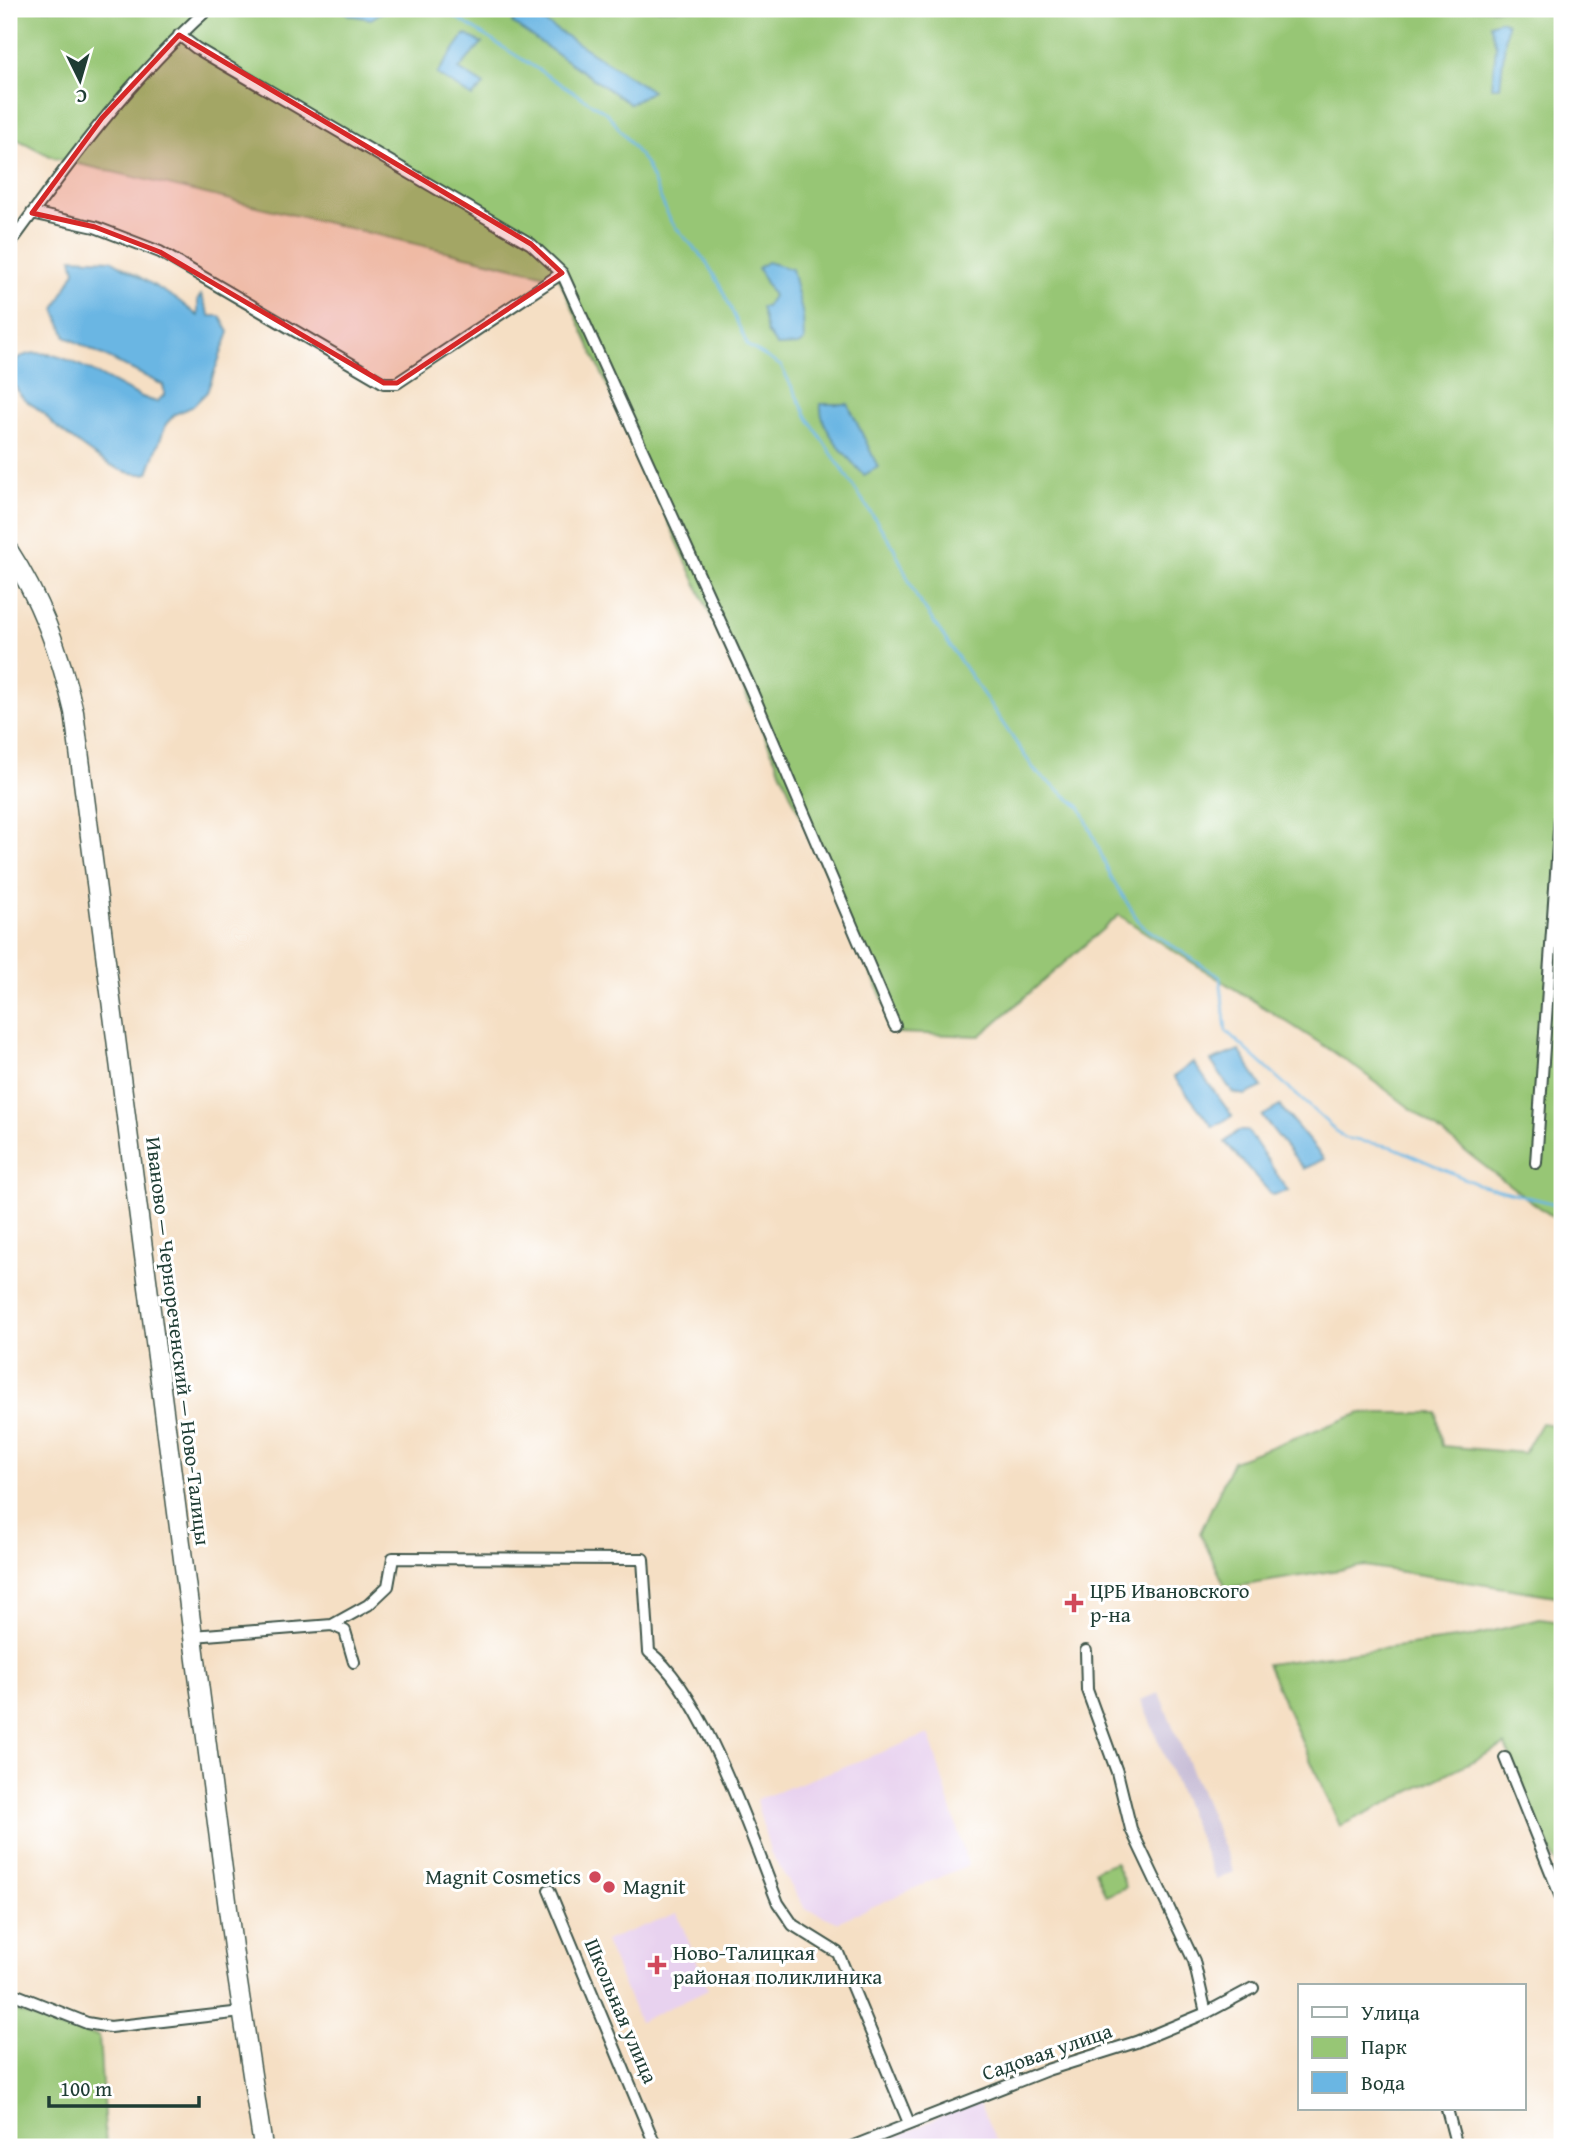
<svg xmlns="http://www.w3.org/2000/svg" width="1571" height="2156" font-family="'Gentium Book Plus',serif">
<style>
.built{fill:#e8d2ef}
.industrial{fill:#c9bfd8}
.green{fill:#97c675;stroke:#5b8254;stroke-width:2}
.water{fill:#6ab6e3;stroke:#447a8c;stroke-width:2}
.lines{fill:none;stroke-linecap:round;stroke-linejoin:round}
.stream{stroke:#6ab6e3;stroke-width:2.5}
.minor-casing{stroke:#3f554a;stroke-width:14}
.primary-casing{stroke:#3f554a;stroke-width:21}
.minor{stroke:#fff;stroke-width:10}
.primary{stroke:#fff;stroke-width:18}
.marked{fill:#d62828;fill-opacity:0.2;stroke:#d62828;stroke-width:5;stroke-linejoin:round}
.poi-dot{fill:#d1495b;stroke:#fff;stroke-width:2.5}
.labels{text-anchor:middle;stroke-width:6;stroke-linejoin:round;paint-order:stroke}
.street-label{font-size:21px;fill:#1f3d34;stroke:#fff}
.poi-label{font-size:21px;fill:#1f3d34;stroke:#fff;text-anchor:start}
</style>
<rect width="100%" height="100%" fill="#fff"/>
<filter id="ink" filterUnits="userSpaceOnUse"><feTurbulence type="fractalNoise" baseFrequency=".0143" numOctaves="2"/><feDisplacementMap in="SourceGraphic" scale="14" xChannelSelector="R" yChannelSelector="G"/><feConvolveMatrix kernelMatrix="1 2 1 2 8 2 1 2 1" color-interpolation-filters="sRGB"/></filter>
<filter id="wash" filterUnits="userSpaceOnUse"><feTurbulence type="fractalNoise" baseFrequency=".00686" numOctaves="4" result="noise"/><feDisplacementMap in="SourceGraphic" scale="28" xChannelSelector="R" yChannelSelector="G"/><feGaussianBlur stdDeviation="1.57" result="paint"/><feColorMatrix in="noise" values="0 0 0 0 0 0 0 0 0 0 0 0 0 0 0 0 0 1.4 0 .05"/><feComposite in="paint" operator="in"/></filter>
<g filter="url(#wash)">
<rect width="100%" height="100%" fill="#f5dfc4"/>
<path class="built" d="M 929,1734 L 968,1865 L 837,1922 L 805,1908 L 770,1852 L 756,1800 Z
M 677,1913 L 708,1989 L 639,2022 L 605,1941 Z
M 978,2100 L 999,2147 L 873,2147 Z"/>
<path class="industrial" d="M 1159,1693 L 1234,1872 L 1216,1880 L 1141,1700 Z"/>
<path class="green" d="M 9,9 L 1562,9 L 1562,1223 C 1484,1170 1413,1106 1335,1053 C 1264,1006 1190,963 1119,915 L 980,1036 L 898,1033 L 559,278 L 54,158 L 9,135 Z
M 1361,1413 L 1437,1413 L 1442,1446 L 1524,1453 L 1541,1423 L 1562,1426 L 1562,1597 L 1364,1566 L 1226,1588 L 1200,1533 L 1233,1461 Z
M 1540,1619 L 1562,1622 L 1562,1877 L 1505,1745 L 1340,1826 L 1267,1664 L 1470,1637 Z
M 1115,1862 L 1126,1887 L 1106,1896 L 1095,1870 Z
M 9,2008 L 60,2028 L 99,2036 L 106,2147 L 9,2147 Z"/>
<path class="water" d="M 342,9 L 387,9 L 371,19 L 349,15 Z
M 524,9 L 652,91 L 630,104 L 512,23 Z
M 1501,20 L 1507,23 L 1500,87 L 1492,87 L 1496,46 L 1490,24 Z
M 465,34 L 482,43 L 459,69 L 484,85 L 472,97 L 437,74 Z
M 72,258 L 111,260 L 178,300 L 198,316 L 198,299 L 201,295 L 210,316 L 220,316 L 229,332 L 207,392 L 192,407 L 175,414 L 166,424 L 148,473 C 121,481 74,441 53,424 C 49,421 47,415 42,412 C 27,400 21,401 13,381 L 17,359 C 55,335 117,393 157,402 L 165,394 L 163,385 L 66,337 L 55,309 L 75,271 Z
M 767,262 L 792,269 L 803,316 L 804,341 L 798,345 L 777,346 L 767,332 L 761,307 L 766,307 L 773,296 L 758,268 Z
M 821,404 L 848,404 L 878,467 L 864,475 C 848,458 818,428 821,404 Z
M 1239,1050 L 1262,1087 L 1245,1095 L 1233,1093 L 1211,1061 Z
M 1193,1062 L 1232,1116 L 1213,1127 L 1174,1077 Z
M 1280,1106 L 1324,1159 L 1304,1169 L 1262,1116 Z
M 1238,1131 L 1248,1131 L 1288,1191 L 1272,1195 L 1225,1142 Z"/>
<g class="lines">
<path class="stream" d="M 443,9 L 608,114 L 646,164 L 671,222 L 705,260 L 721,287 L 748,346 L 781,366 L 808,418 L 893,546 L 916,596 L 1036,772 L 1081,808 L 1111,877 L 1141,925 L 1220,977 L 1226,1031 L 1344,1138 L 1393,1147 L 1477,1184 L 1552,1203 L 1562,1215"/>
</g>
</g>
<g filter="url(#ink)">
<g class="lines">
<g class="minor-casing">
<path id="minor" d="M 179,35 L 196,48 L 531,244 L 562,273 L 750,687 L 895,1026
M 32,213 L 95,227 L 160,252 L 384,383 L 397,383 L 562,273
M 9,245 C 71,160 129,80 208,9
M 1536,1163 L 1562,786
M 332,1625 L 368,1605 L 388,1586 L 393,1558 L 643,1559 L 649,1652 C 703,1691 752,1839 778,1903 L 793,1925 L 838,1953 L 909,2123
M 193,1636 L 332,1625 L 345,1631 L 354,1662
M 1086,1651 L 1087,1690 L 1117,1772 L 1131,1829 L 1194,1961 L 1206,2013
M 1505,1758 L 1562,1900
M 549,1890 L 656,2147
M 9,1992 L 87,2023 L 110,2027 L 242,2012
M 1447,2109 L 1457,2147
M 851,2147 L 1047,2070 L 1136,2042 L 1206,2013 L 1253,1988"/>
</g>
<g class="primary-casing">
<path id="primary" d="M 9,551 C 41,600 61,655 74,712 L 235,1963 L 263,2147"/>
</g>
<use href="#minor" class="minor"/>
<use href="#primary" class="primary"/>
</g>
</g>
<path class="marked" d="M 179,35 L 531,244 L 562,273 L 397,383 L 384,383 L 160,252 L 95,227 L 32,213 L 102,118 Z"/>
<g class="poi-dot">
<path d="M1070.5 1592.5h7v7h7v7h-7v7h-7v-7h-7v-7h7z"/>
<circle cx="595" cy="1877" r="7"/>
<circle cx="609" cy="1887" r="7"/>
<path d="M653.5 1954.5h7v7h7v7h-7v7h-7v-7h-7v-7h7z"/>
</g>
<g class="labels">
<g class="street-label">
<text transform="translate(178 1341) rotate(83)" y="7">Иваново — Чернореченский — Ново-Талицы</text>
<text transform="translate(621 2011) rotate(67)" y="7">Школьная улица</text>
<text transform="translate(1047 2052) rotate(-19)" y="7">Садовая улица</text>
</g>
<g class="poi-label">
<text x="1090" y="1598">ЦРБ Ивановского<tspan x="1090" dy="24">р-на</tspan></text>
<text x="581" y="1884" text-anchor="end">Magnit Cosmetics</text>
<text x="623" y="1894">Magnit</text>
<text x="673" y="1960">Ново-Талицкая<tspan x="673" dy="24">районая поликлиника</tspan></text>
</g>
</g>
<rect width="1571" height="2156" fill="none" stroke="#fff" stroke-width="35"/>
<rect x="1298" y="1984" width="228" height="126" fill="#ffffff" stroke="#a5b1ae" stroke-width="2"/>
<rect x="1312" y="2007" width="35" height="10" fill="#ffffff" stroke="#a5b1ae" stroke-width="2"/>
<text x="1361" y="2020" font-size="21" fill="#1f3d34">Улица</text>
<rect x="1312" y="2037" width="35" height="21" fill="#97c675" stroke="#a5b1ae" stroke-width="2"/>
<text x="1361" y="2054" font-size="21" fill="#1f3d34">Парк</text>
<rect x="1312" y="2072" width="35" height="21" fill="#6ab6e3" stroke="#a5b1ae" stroke-width="2"/>
<text x="1361" y="2090" font-size="21" fill="#1f3d34">Вода</text>
<g transform="translate(80 80) rotate(175)" stroke="#ffffff" stroke-width="5" paint-order="stroke">
<path d="M0-5L12 26L0 18L-12 26Z" fill="#1f3d34"/>
<text y="-10" font-size="19" font-weight="bold" text-anchor="middle" fill="#1f3d34">С</text>
</g>
<path d="M49 2096v10h150v-10" fill="none" stroke="#1f3d34" stroke-width="3.5"/>
<text x="60" y="2096" font-size="21" fill="#1f3d34" stroke="#ffffff" stroke-width="5" paint-order="stroke">100 m</text>
</svg>
